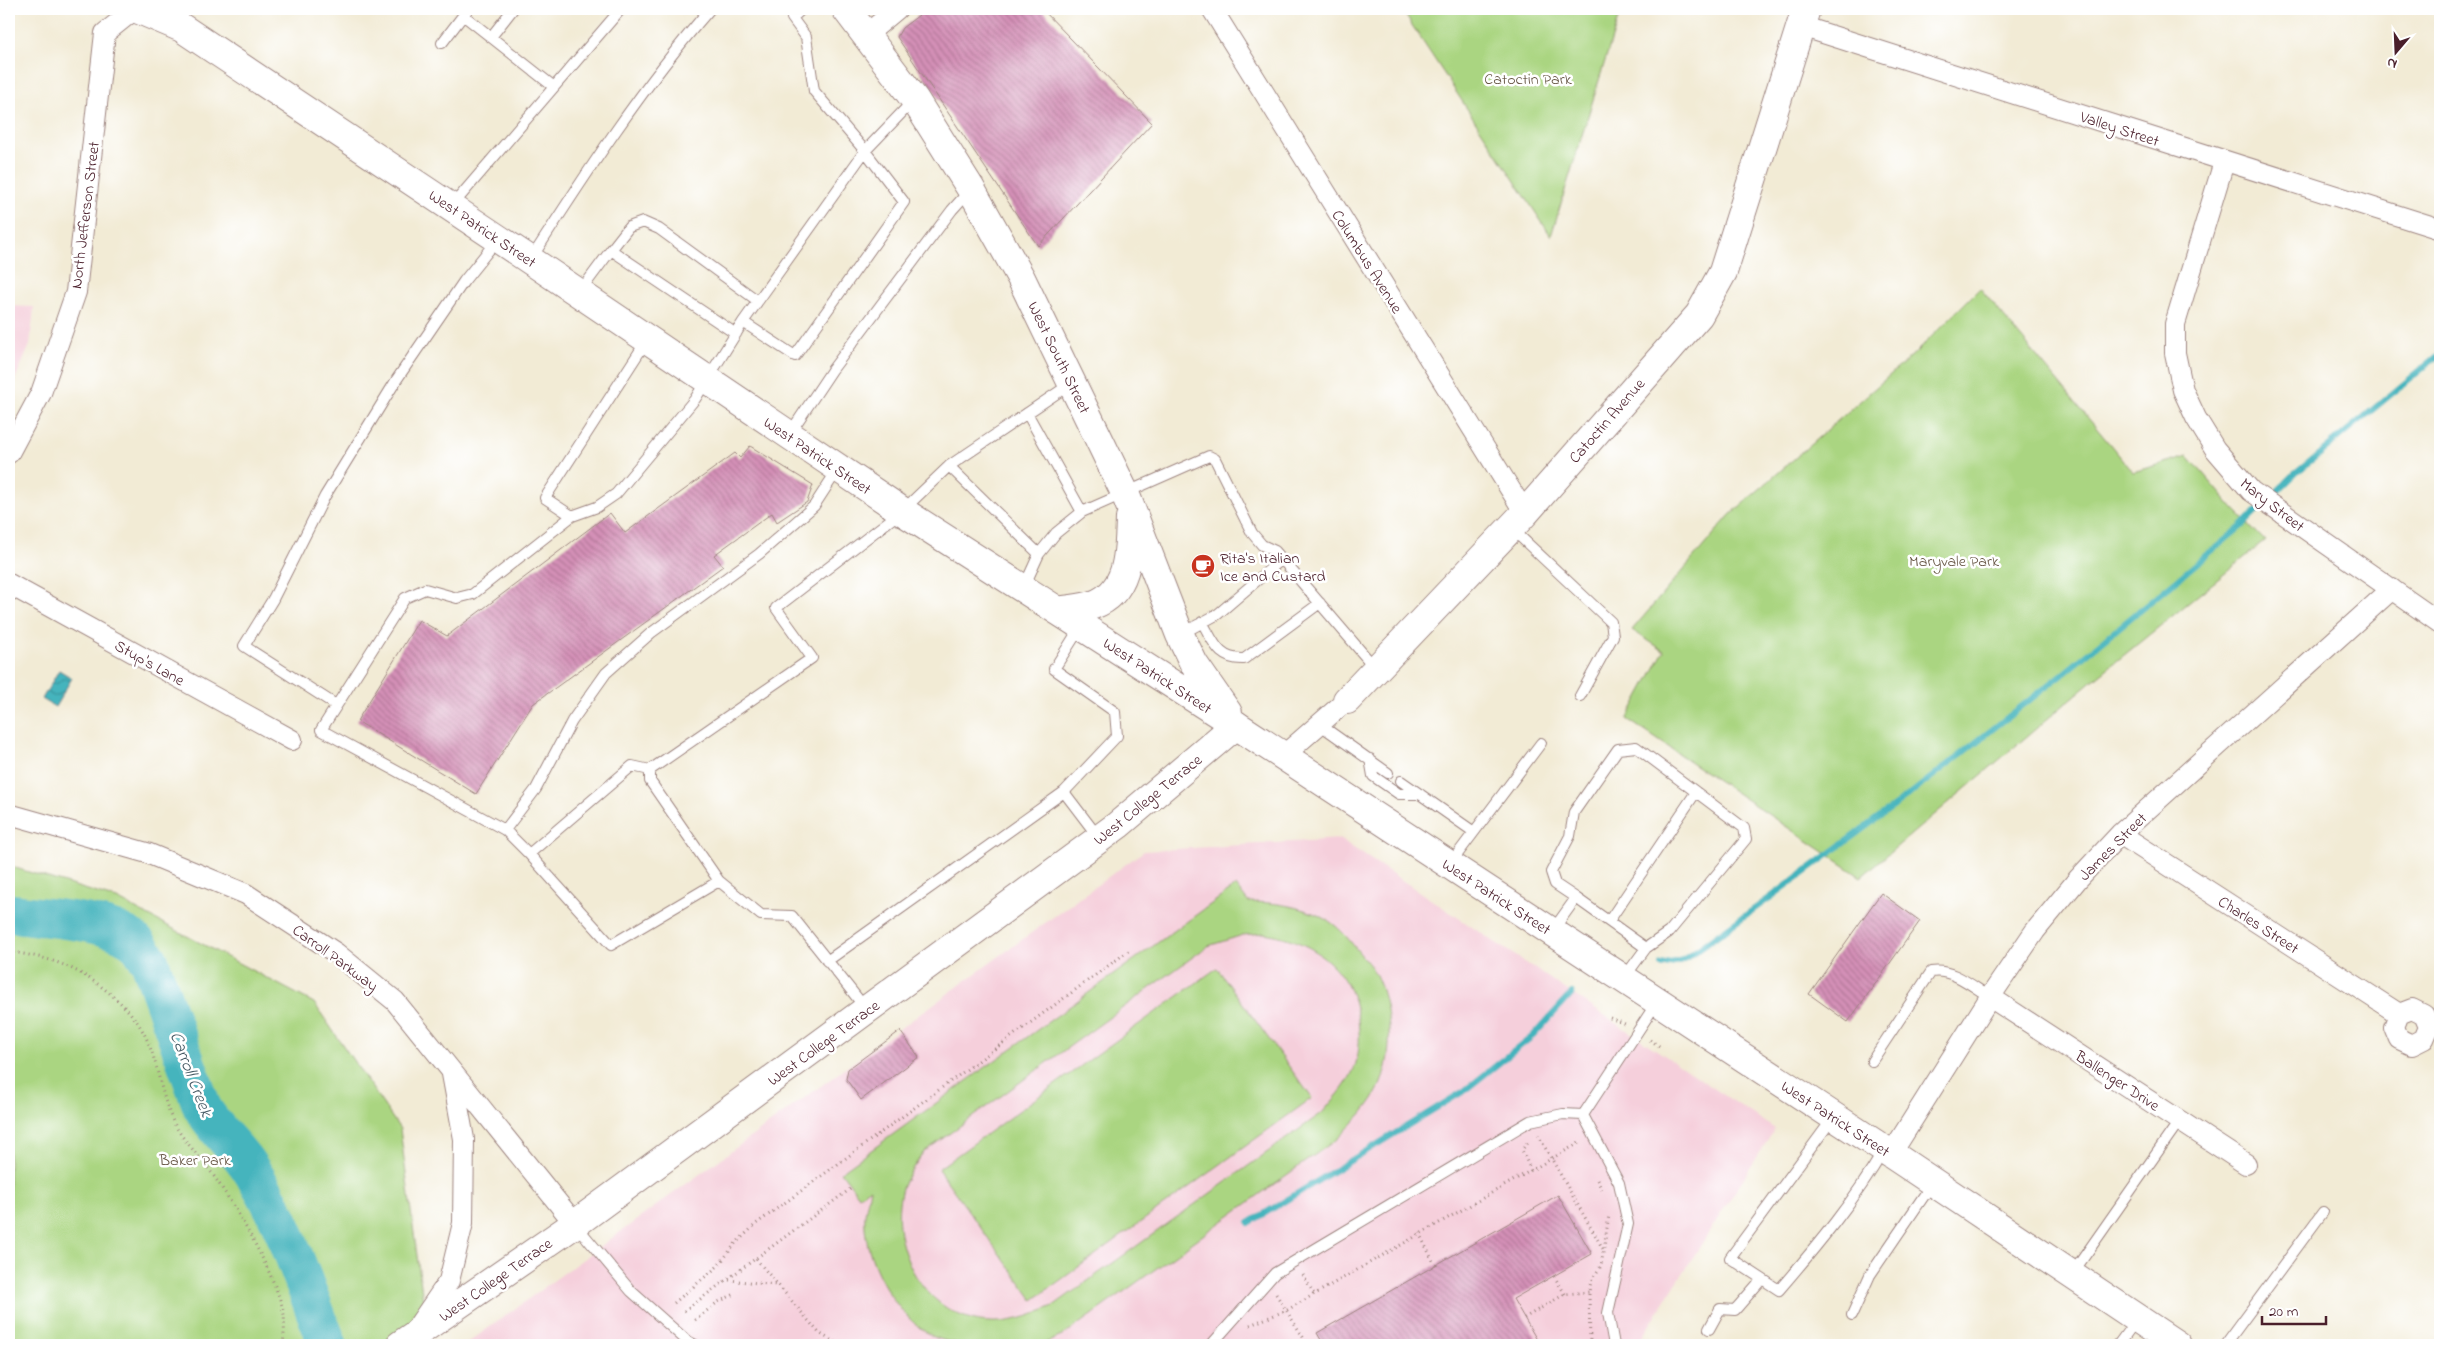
<svg xmlns="http://www.w3.org/2000/svg" width="2449" height="1354" font-family="'Indie Flower',sans-serif">
<style>
.built{fill:#f5cfdb}
.green{fill:#aad581;stroke:#7a7a56;fill-rule:evenodd}
.water{fill:url(#water-waves);stroke:#476a74}
.lines{fill:none;stroke-linecap:round;stroke-linejoin:round}
.stream{stroke:#44b4bd;stroke-width:6}
.river{stroke:#44b4bd;stroke-width:39}
.building{fill:url(#building-back-hatch)}
.lane-casing{stroke:#9e8580;stroke-width:12}
.street-casing{stroke:#9e8580;stroke-width:22}
.secondary-casing{stroke:#9e8580;stroke-width:30}
.primary-casing{stroke:#9e8580;stroke-width:30}
.path{stroke:#9e8580;stroke-width:3;stroke-dasharray:1 4;stroke-linecap:butt}
.lane{stroke:#fff;stroke-width:10}
.street{stroke:#fff;stroke-width:20}
.secondary{stroke:#fff;stroke-width:28}
.primary{stroke:#fff;stroke-width:28}
.labels{text-anchor:middle;stroke-width:5;stroke-linejoin:round;paint-order:stroke}
.park-label{font-size:16px;fill:#675645;stroke:#fff}
.street-label{font-size:16px;fill:#4a1f2b;stroke:#fff}
.poi-label{font-size:16px;fill:#4a1f2b;stroke:#fff;text-anchor:start}
.water-label{font-size:18px;font-style:italic;fill:#485b65;stroke:#fff}
</style>
<defs>
<pattern id="water-waves" width="16" height="10" patternUnits="userSpaceOnUse" patternTransform="scale(1.25)"><rect width="16" height="10" fill="#44b4bd"/><path d="M0 5q4-4 8 0t8 0" fill="none" stroke="#3b929a"/></pattern>
<pattern id="building-back-hatch" width="6" height="6" patternUnits="userSpaceOnUse" patternTransform="scale(1.25)"><rect width="6" height="6" fill="#d490b7"/><path d="M-1 5l2 2M0 0l6 6M5-1l2 2" fill="none" stroke="#ae7595"/></pattern>
</defs>
<rect width="100%" height="100%" fill="#fff"/>
<filter id="ink" filterUnits="userSpaceOnUse"><feTurbulence type="fractalNoise" baseFrequency=".02" numOctaves="2"/><feDisplacementMap in="SourceGraphic" scale="10" xChannelSelector="R" yChannelSelector="G"/><feConvolveMatrix kernelMatrix="1 2 1 2 8 2 1 2 1" color-interpolation-filters="sRGB"/></filter>
<filter id="wash" filterUnits="userSpaceOnUse"><feTurbulence type="fractalNoise" baseFrequency=".0096" numOctaves="4" result="noise"/><feDisplacementMap in="SourceGraphic" scale="20" xChannelSelector="R" yChannelSelector="G"/><feGaussianBlur stdDeviation="1.12" result="paint"/><feColorMatrix in="noise" values="0 0 0 0 0 0 0 0 0 0 0 0 0 0 0 0 0 1.4 0 .05"/><feComposite in="paint" operator="in"/></filter>
<g filter="url(#wash)">
<rect width="100%" height="100%" fill="#f2ebd5"/>
<path class="built" d="M 9,306 L 34,307 L 30,345 L 9,393 Z
M 1340,839 L 1775,1129 L 1637,1345 L 465,1345 L 1144,851 Z"/>
<path class="green" d="M 1408,9 L 1621,9 L 1551,236 L 1402,10 Z
M 1980,288 L 2133,472 L 2188,456 L 2233,508 L 2265,541 L 2097,677 L 1861,877 L 1627,719 L 1664,651 L 1632,630 L 1730,515 L 1915,353 Z
M 9,866 L 117,899 L 314,1003 L 400,1129 L 429,1345 L 9,1345 Z
M 1236,886 L 1248,902 C 1274,902 1299,906 1322,917 C 1338,925 1347,937 1358,951 C 1363,958 1372,966 1376,975 C 1391,1006 1394,1051 1381,1083 C 1372,1106 1355,1121 1337,1139 L 1062,1336 C 1054,1339 1045,1344 1037,1345 C 1013,1349 953,1347 932,1336 C 895,1316 861,1256 865,1214 C 866,1206 869,1197 870,1188 L 859,1196 L 841,1172 ZM 1264,933 C 1318,941 1357,974 1359,1031 C 1360,1044 1358,1062 1352,1073 C 1345,1088 1333,1100 1322,1113 L 1053,1306 C 1036,1314 1018,1321 998,1322 C 931,1325 887,1253 901,1192 C 905,1177 916,1164 924,1152 L 1208,946 L 1243,935 Z
M 1217,968 L 1312,1098 L 1033,1300 L 938,1169 Z"/>
<path class="water" d="M 59,670 L 72,678 L 55,707 L 42,699 Z"/>
<g class="lines">
<path class="stream" d="M 1661,965 L 1683,960 L 1771,897 L 1910,794 L 2064,673 L 2242,526 L 2296,473 L 2440,354
M 1249,1223 L 1464,1091 L 1533,1036 L 1572,993"/>
<path class="river" d="M 9,913 C 44,918 102,919 132,939 C 139,944 144,954 149,960 L 202,1107 C 215,1130 232,1143 247,1164 C 284,1216 304,1286 328,1345"/>
</g>
<g id="blocks">
<path class="building" d="M 927,9 L 1042,9 L 1152,123 L 1038,246 L 897,37 L 902,28 Z
M 750,446 L 813,485 L 807,502 L 777,522 L 772,513 L 714,555 L 723,566 L 533,704 L 476,794 L 357,721 L 419,620 L 447,636 L 610,513 L 625,533 L 735,453 L 740,458 Z
M 1881,893 L 1920,921 L 1848,1022 L 1809,994 Z
M 900,1031 L 919,1057 L 861,1100 L 846,1079 L 848,1069 Z
M 1558,1195 L 1592,1254 L 1513,1299 L 1540,1345 L 1324,1345 L 1317,1333 Z"/>
</g>
</g>
<g filter="url(#ink)">
<use href="#blocks" fill-opacity="0" stroke="#9e8580" stroke-width="1"/>
<g class="lines">
<g class="lane-casing">
<path id="lane" d="M 463,15 L 554,87
M 491,37 L 513,9
M 442,43 L 468,9
M 451,207 L 621,9
M 611,250 L 629,227 L 643,222 L 659,229 L 758,301
M 531,259 C 587,172 642,87 710,9
M 579,293 L 611,250 L 736,334
M 743,322 L 795,356 L 904,202 L 865,151 L 814,91 L 806,37 L 792,18 L 802,9
M 647,340 L 545,498 L 572,516 L 597,507 L 616,494 L 695,399 L 743,322 L 865,151 L 914,100
M 1027,413 L 1082,512
M 790,433 L 832,370 L 952,210 L 970,190
M 949,466 L 1039,554 L 1024,587
M 572,516 L 473,594 L 457,598 L 425,589 L 405,598 L 321,730 L 505,830 L 536,789 L 572,721 L 606,673 L 651,633 L 759,554 L 814,506 L 838,469
M 1511,528 L 1611,622 L 1613,636 L 1580,696
M 1039,554 L 1056,533 L 1082,512 L 1209,456 L 1215,459 L 1252,533 L 1262,545 L 1275,551 L 1376,669
M 1202,622 C 1214,642 1218,660 1244,659 L 1320,603
M 1181,634 L 1218,614 L 1282,559
M 336,705 L 244,646 L 273,599 L 325,496 L 397,379 L 464,281 L 497,240
M 1319,724 L 1388,773
M 1370,759 L 1373,776 L 1399,794 L 1420,794
M 1401,781 L 1474,832
M 1064,792 L 1117,736 L 1115,712 L 1054,669 L 1081,626
M 505,830 L 529,854 L 611,945 L 719,881 L 761,915 L 792,916 L 866,1009
M 529,854 L 632,766 L 650,770
M 1450,864 L 1541,743
M 719,881 L 650,781 L 650,770 L 812,658 L 776,608 L 902,511 L 949,466 L 1072,383
M 1576,898 L 1555,884 L 1551,872 L 1570,836 L 1574,812 L 1618,749 L 1636,747 L 1744,828 L 1746,839 L 1669,932 L 1646,948
M 1609,921 L 1696,792
M 1553,930 L 1576,898 L 1646,948 L 1624,978
M 827,961 L 1064,792 L 1099,838
M 1872,1061 L 1931,972 C 1952,968 1972,986 1990,997
M 1583,1115 L 1619,1183 L 1628,1224 L 1608,1313 L 1614,1345
M 1583,1115 L 1657,1002
M 1833,1118 L 1730,1258 L 1779,1290 C 1817,1246 1855,1200 1884,1150
M 575,1224 L 631,1291 L 686,1340 L 695,1345
M 2072,1274 L 2180,1120
M 1852,1315 L 1870,1275 L 1932,1184
M 1709,1329 L 1720,1309 L 1735,1310 L 1762,1279
M 1211,1345 L 1275,1273 L 1530,1121 L 1563,1114 L 1583,1115
M 2118,1345 L 2137,1319
M 2225,1345 L 2323,1212"/>
</g>
<g class="street-casing">
<path id="street" d="M 1212,9 L 1525,513
M 1801,26 L 2440,229
M 867,34 L 897,9
M 2224,162 L 2175,324 L 2175,353 L 2183,390 L 2196,418 L 2215,449 L 2251,491 L 2440,623
M 9,453 L 41,393 L 76,292 L 105,33 L 135,9
M 9,584 L 292,740
M 1283,756 L 1347,700
M 9,814 L 147,853 L 246,894 L 336,953 L 395,1001 L 575,1224
M 2120,834 L 2399,1014 L 2412,1009 L 2424,1015 L 2429,1027 L 2424,1039 L 2412,1045 L 2399,1039 L 2394,1027 L 2399,1014
M 1990,997 L 2246,1164
M 1891,1154 L 1990,997 L 2035,931 L 2078,879 L 2120,834 L 2392,589
M 416,1329 L 449,1281 L 463,1223 L 464,1139 L 452,1074"/>
</g>
<g class="secondary-casing">
<path id="secondary" d="M 1347,700 L 1525,513 L 1699,315 L 1723,272 L 1806,9
M 400,1345 L 575,1224 L 1118,825 L 1236,725"/>
</g>
<g class="primary-casing">
<path id="primary" d="M 137,9 L 182,28 L 530,260 L 902,511 L 1236,725 L 1891,1154 L 2177,1345
M 846,9 L 915,100 L 971,189 L 1021,278 L 1125,493 L 1180,635 L 1194,664 L 1228,713
M 1058,611 C 1069,609 1082,608 1093,605 C 1130,592 1129,550 1130,518"/>
</g>
<path class="path" d="M 9,951 C 22,954 37,956 50,960 C 80,969 110,990 131,1014 C 158,1046 156,1082 172,1119 C 180,1137 193,1149 205,1164 C 230,1196 277,1276 284,1315 C 285,1325 284,1335 283,1345
M 1610,1018 L 1625,1024
M 1650,1040 L 1662,1048
M 1538,1135 L 1603,1249
M 1527,1143 L 1522,1150 L 1531,1171
M 1597,1180 L 1603,1192
M 1419,1233 L 1435,1265
M 756,1259 L 819,1333 L 834,1342 L 853,1345
M 1303,1275 L 1314,1294
M 1554,1276 L 1565,1294
M 729,1280 L 777,1285
M 1276,1294 L 1308,1345
M 674,1303 L 718,1266 L 735,1244 L 756,1224 L 1131,949
M 684,1311 L 853,1187
M 1524,1318 L 1565,1294 L 1589,1292
M 695,1320 L 718,1302 L 735,1294
M 1250,1325 L 1287,1310 L 1579,1143 L 1580,1145
M 369,1345 L 376,1340
M 1590,1345 L 1589,1292 L 1591,1281 L 1601,1266 L 1609,1215"/>
<use href="#lane" class="lane"/>
<use href="#street" class="street"/>
<use href="#secondary" class="secondary"/>
<use href="#primary" class="primary"/>
</g>
</g>
<defs>
<g id="cafe-disc" transform="scale(1.25)"><circle r="9.5" fill="#c8321e" stroke="#fff"/><path d="M-5.5-4.5H6V0H3Q3 3.5 0 3.5H-2.5Q-5.5 3.5-5.5 0ZM3-3.2v2h1.7v-2ZM-6 4.5H4V6H-6Z" fill="#fff"/></g>
</defs>
<g fill-rule="evenodd">
<use href="#cafe-disc" x="1203" y="566"/>
</g>
<g class="labels">
<g class="park-label">
<text x="1528" y="84">Catoctin Park</text>
<text x="1954" y="566">Maryvale Park</text>
<text x="195" y="1165">Baker Park</text>
</g>
<g class="street-label">
<text transform="translate(2120 128) rotate(18)" y="6">Valley Street</text>
<text transform="translate(84 215) rotate(-83)" y="6">North Jefferson Street</text>
<text transform="translate(483 228) rotate(34)" y="6">West Patrick Street</text>
<text transform="translate(1368 261) rotate(58)" y="6">Columbus Avenue</text>
<text transform="translate(1060 357) rotate(64)" y="6">West South Street</text>
<text transform="translate(1606 420) rotate(-49)" y="6">Catoctin Avenue</text>
<text transform="translate(818 455) rotate(34)" y="6">West Patrick Street</text>
<text transform="translate(2273 504) rotate(38)" y="6">Mary Street</text>
<text transform="translate(150 662) rotate(29)" y="6">Stup's Lane</text>
<text transform="translate(1158 675) rotate(33)" y="6">West Patrick Street</text>
<text transform="translate(1147 799) rotate(-39)" y="6">West College Terrace</text>
<text transform="translate(2112 846) rotate(-45)" y="6">James Street</text>
<text transform="translate(1497 896) rotate(33)" y="6">West Patrick Street</text>
<text transform="translate(2259 924) rotate(33)" y="6">Charles Street</text>
<text transform="translate(336 957) rotate(36)" y="6">Carroll Parkway</text>
<text transform="translate(823 1042) rotate(-36)" y="6">West College Terrace</text>
<text transform="translate(2118 1080) rotate(33)" y="6">Ballenger Drive</text>
<text transform="translate(1836 1118) rotate(33)" y="6">West Patrick Street</text>
<text transform="translate(495 1279) rotate(-35)" y="6">West College Terrace</text>
</g>
<g class="poi-label">
<text x="1220" y="563">Rita's Italian<tspan x="1220" dy="18">Ice and Custard</tspan></text>
</g>
<g class="water-label">
<text transform="translate(192 1074) rotate(69)" y="6">Carroll Creek</text>
</g>
</g>
<rect width="2449" height="1354" fill="none" stroke="#fff" stroke-width="30"/>
<g transform="translate(2396 52) rotate(199)" stroke="#ffffff" stroke-width="4" paint-order="stroke">
<path d="M0-4L9 19L0 12L-9 19Z" fill="#4a1f2b"/>
<text y="-8" font-size="14" font-weight="bold" text-anchor="middle" fill="#4a1f2b">N</text>
</g>
<path d="M2262 1316v8h64v-8" fill="none" stroke="#4a1f2b" stroke-width="2.5"/>
<text x="2269" y="1316" font-size="15" fill="#4a1f2b" stroke="#ffffff" stroke-width="4" paint-order="stroke">20 m</text>
</svg>
